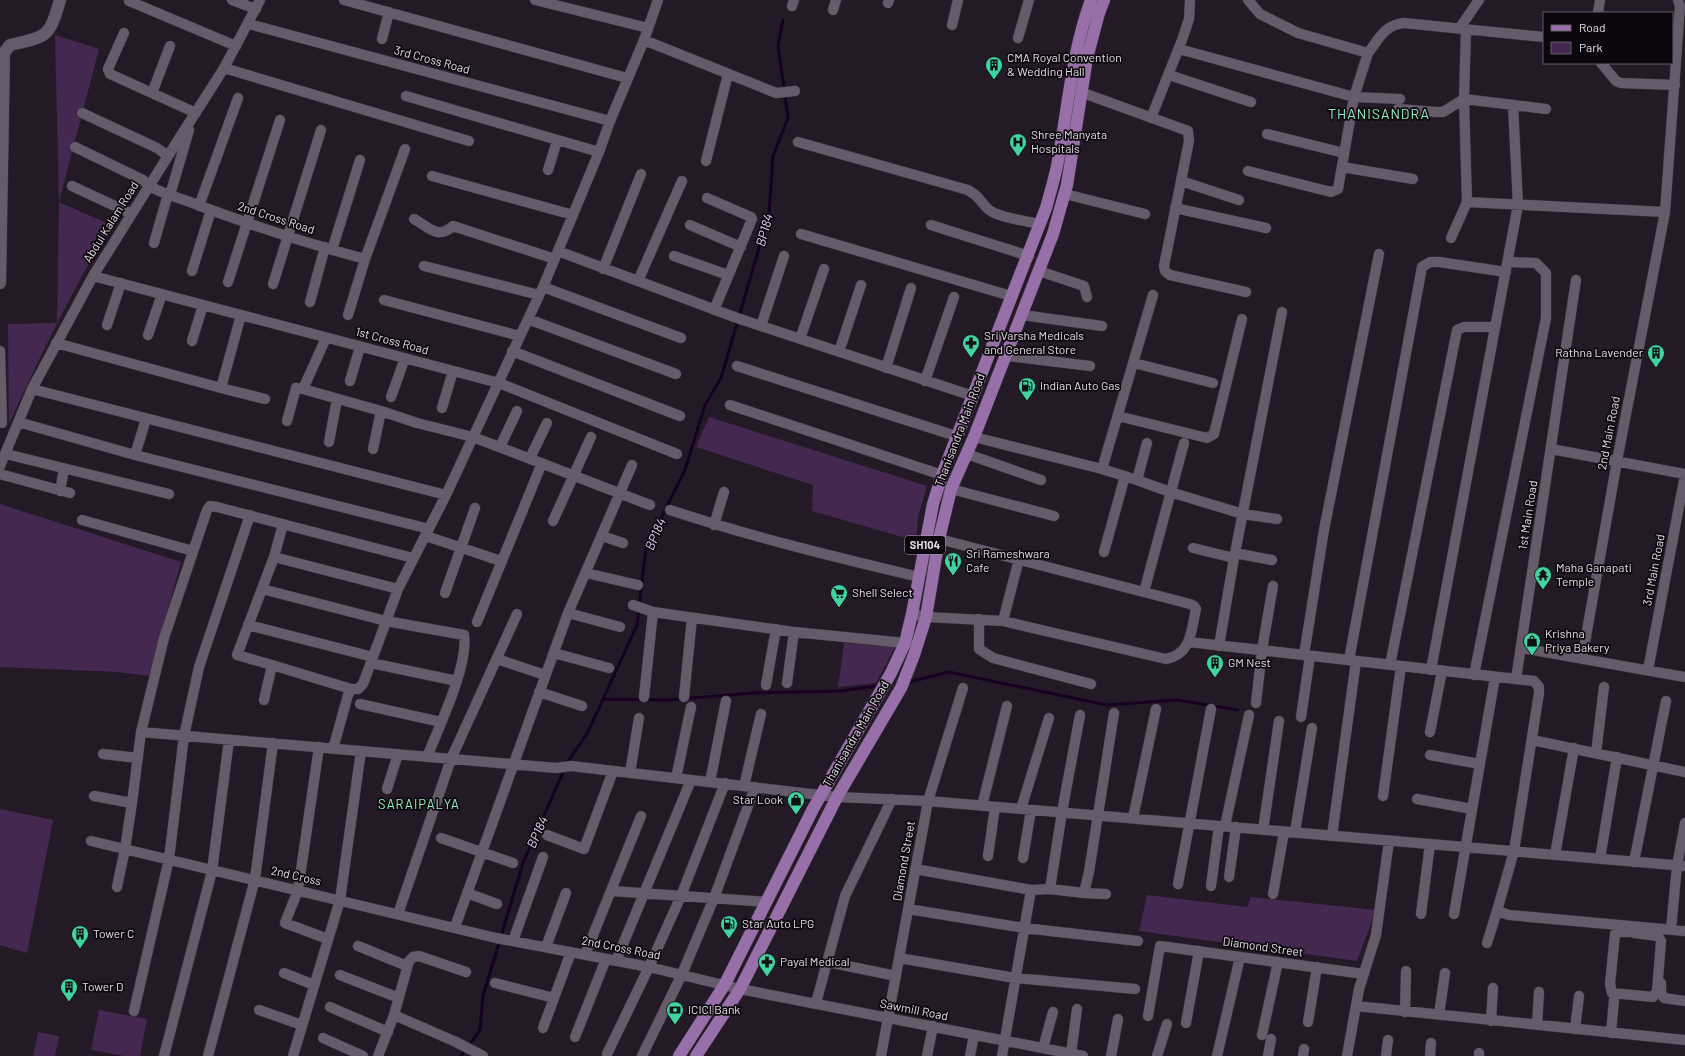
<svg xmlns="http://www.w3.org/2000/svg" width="1685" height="1056" font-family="Barlow,sans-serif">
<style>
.green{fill:#442850}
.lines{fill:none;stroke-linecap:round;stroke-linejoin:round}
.stream{stroke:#170022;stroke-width:3}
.minor-casing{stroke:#3c353f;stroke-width:11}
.tertiary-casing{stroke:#3c353f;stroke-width:13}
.primary-casing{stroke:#3c353f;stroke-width:13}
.minor{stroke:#665b6b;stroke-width:10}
.tertiary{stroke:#665b6b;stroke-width:12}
.primary{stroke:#9870a9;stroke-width:12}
.labels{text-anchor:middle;stroke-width:3.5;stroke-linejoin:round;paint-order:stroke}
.shield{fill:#0b070c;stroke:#a29da5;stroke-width:1}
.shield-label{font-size:11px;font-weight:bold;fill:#e3dde6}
.poi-label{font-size:12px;fill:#e3dde6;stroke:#0b070c;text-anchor:start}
.street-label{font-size:12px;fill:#e3dde6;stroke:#0b070c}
.water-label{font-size:13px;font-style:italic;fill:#edcdfb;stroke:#0b070c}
.neighbourhood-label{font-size:13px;letter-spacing:1px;fill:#98f0cb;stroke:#0b070c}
.quarter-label{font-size:14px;letter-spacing:1px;fill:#98f0cb;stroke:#0b070c}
</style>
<rect width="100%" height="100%" fill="#241a27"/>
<path class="green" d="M 55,35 L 99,49 L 59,202 L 111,225 C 73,289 40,356 9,424 L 8,324 L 57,323 L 59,202 Z
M 709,417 L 927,486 L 918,517 L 916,541 L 812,511 L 813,485 L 696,447 Z
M 0,504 L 181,562 L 149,676 L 118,672 L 0,667 Z
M 844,643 L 895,647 L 876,683 L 838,687 Z
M 0,809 L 53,820 L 27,953 L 0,945 Z
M 1147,895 L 1247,907 L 1251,897 L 1376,910 L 1357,961 L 1139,931 Z
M 99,1010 L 147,1019 L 140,1056 L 124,1056 L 91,1050 Z
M 38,1032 L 59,1036 L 55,1056 L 33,1056 Z"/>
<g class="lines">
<path class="stream" d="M 909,682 L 949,672 L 1107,705 L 1177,700 L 1238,710
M 603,699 L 668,700 L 753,693 L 840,691 L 878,686
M 566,764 L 588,732 L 637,625 L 646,548 L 685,470 L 705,405 L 721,378 L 769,214 L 773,156 L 788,118 L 778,45 L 783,20
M 461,1056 L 480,1030 L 483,996 L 523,863 L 564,770"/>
<g class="minor-casing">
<path id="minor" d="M 232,0 L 256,9
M 344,0 L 627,78
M 535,0 L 648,28
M 1248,0 L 1260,14 L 1298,33 L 1368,53 C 1379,39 1384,25 1404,23 L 1544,37
M 129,1 L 236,46
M 888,3 L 889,0
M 792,6 L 794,0
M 833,10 L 836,0
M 1598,13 L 1600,0
M 249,24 L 610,121
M 952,25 L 958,0
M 1459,29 L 1479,0
M 1466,30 L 1464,99 L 1546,109
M 124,33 L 108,69 L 110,74 L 196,113
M 1018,38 L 1029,0
M 382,39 L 389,12
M 644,40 L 776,93 L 795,91
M 1179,49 L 1354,97 L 1400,99
M 1601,63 L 1616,81 L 1621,83 L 1675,85
M 224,68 L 469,141
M 1169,75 L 1251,102
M 1075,90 L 1188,131 L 1189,141 L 1164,266 L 1165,271 L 1170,275 L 1246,292
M 152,93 L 170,46
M 406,96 L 599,152
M 1398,109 L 1436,112 L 1443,112 L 1464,99 L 1467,202 L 1665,212
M 82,113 L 157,148 L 168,156
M 1151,118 L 1182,40 L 1189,19 L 1190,0
M 1267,134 L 1344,153
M 798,142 L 968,190 C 981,197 979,201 988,209 C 998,218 1027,221 1040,224
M 75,147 L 143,180 C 154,192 174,196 190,202 C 247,224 306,243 365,259
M 706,161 L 728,74
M 1342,167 L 1413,179
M 548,170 L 557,141
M 1248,171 L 1331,192 L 1338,189 L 1354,97 L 1368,53
M 432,176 L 573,215
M 1181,181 L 1239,200
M 72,186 L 132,214
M 1065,194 L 1145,214
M 170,195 L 189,130
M 707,198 L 751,217 L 752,219 L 714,310
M 199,206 L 238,98
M 1175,208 L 1266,228
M 414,219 C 429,227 437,240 453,226 L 555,259
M 690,225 L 741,247
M 931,225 L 1029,256
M 801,234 L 1011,296
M 1451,238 L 1467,202
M 154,243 L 168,194
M 332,250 L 360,160
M 558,251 L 737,318 L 973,396
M 674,256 L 728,275
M 424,266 L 539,295
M 603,269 L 641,174
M 192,271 L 211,210
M 1039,271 L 1084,286 L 1087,297
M 93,276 L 499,383 L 677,454
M 638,281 L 682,181
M 228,282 L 280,120
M 273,284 L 321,130
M 543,287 L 681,338
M 384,300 L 520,336
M 310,302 L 325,247
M 348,315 L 365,259 L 405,149
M 1022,315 L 1102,326
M 528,319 L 676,374
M 107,325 L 121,283
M 761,326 L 784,256
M 148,335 L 162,294
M 800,339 L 824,269
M 192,341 L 203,305
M 56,343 L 221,388 L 265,399
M 0,351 L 2,423
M 512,351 L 680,416
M 839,352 L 861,285
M 1007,356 L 1090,366
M 1134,363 L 1213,383
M 737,366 L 956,436
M 886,368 L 911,288
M 350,381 L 360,347
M 925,381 L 954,297
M 221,388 L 241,315
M 32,389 L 446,495
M 303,389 L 326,338
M 391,397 L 405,358
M 730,405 L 942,475
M 442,408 L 453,371
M 1118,416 L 1207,438 L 1214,434 L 1242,319
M 287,421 L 296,388 L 303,389 L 381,411 L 417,423 L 473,437 L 650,505
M 18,422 L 135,455 L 429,529
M 974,437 L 1102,469 L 1137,480 L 1170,492 L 1243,514 L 1277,519
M 329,442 L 337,399
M 500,447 L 517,411
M 373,449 L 381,411
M 1551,449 L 1685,474
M 6,454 L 169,494
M 967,454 L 1041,480
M 135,455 L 146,419
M 530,458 L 547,423
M 0,466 L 32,389 L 93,276 L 168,156 L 224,68 L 260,0
M 1102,469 L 1153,295
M 0,474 L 70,493
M 1137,480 L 1147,443
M 951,489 L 1054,516
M 60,491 L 64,469
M 670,510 C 752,537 835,557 919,577
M 82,520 L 193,551
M 553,521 L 591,437
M 283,524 L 274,557 L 237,655 L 272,665 L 351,689
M 714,525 L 724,492
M 426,536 L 501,561
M 602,536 L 623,543
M 1193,548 L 1234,558
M 1104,552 L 1125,476
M 1235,553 L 1272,560
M 274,557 L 398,589
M 586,573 L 638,585
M 262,589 L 386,621 L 464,635 C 469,664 439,727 427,757
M 1144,592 L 1184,443
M 445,593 L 475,508
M 633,605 L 653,612 L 794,632 L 905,643
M 568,613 L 620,627
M 912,614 L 926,617 L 1003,621 L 1166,659 C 1192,654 1191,630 1196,609 L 1194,606 L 1190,604 L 939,539
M 979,619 L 979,649 L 993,658 L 1091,684
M 1003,621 L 1019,559
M 477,622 L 542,463
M 248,625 L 373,657
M 1189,642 L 1534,681 L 1539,687 L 1539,693 L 1514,851 L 1497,911 L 1509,915 L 1685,931
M 1219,646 L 1234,558 L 1282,312
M 1521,648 L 1685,677
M 554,653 L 609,668
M 1304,655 L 1324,530 L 1379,254
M 497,659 L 545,675
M 1582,659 L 1617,461 L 1665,212 L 1680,6 L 1678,0
M 1349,660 L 1422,267 L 1430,262 L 1439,262 L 1506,272
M 371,663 L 457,681
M 1390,665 L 1457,330 L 1464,327 L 1495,327
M 1431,670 L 1518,205 L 1513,106
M 1648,670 L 1685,475
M 1474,675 L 1546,318 L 1546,273 L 1536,263 L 1508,262
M 1516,679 L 1576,280
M 787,683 L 794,632
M 766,685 L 776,629
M 539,692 L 582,706
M 644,697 L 653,612
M 684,697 L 692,618
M 264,700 L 272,665
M 1256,703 L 1262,650 L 1273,586
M 360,704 L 441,722
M 1301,717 L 1310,656
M 141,732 L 556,768 L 571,766 L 837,797 L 928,801 L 1685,866
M 1430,732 L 1442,671
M 1532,740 L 1685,772
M 319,747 L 298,890 L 285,923 L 328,939
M 333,749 L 348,695 L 351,689 L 358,689 L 363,684 L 398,589 L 446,495 L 543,287 L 599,152 L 610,121 L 644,40 L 658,0
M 1596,753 L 1604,687
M 103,754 L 138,758
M 1430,755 L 1480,764
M 630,773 L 639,718
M 676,778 L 691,707
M 710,782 L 726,701
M 744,786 L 761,714
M 387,789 L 398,754
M 94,796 L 132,803
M 1383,796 L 1401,666
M 1417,799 L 1472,809
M 982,806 L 1007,706
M 1021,809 L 1049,718
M 1133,818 L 1156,709
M 1225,826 L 1249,715
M 1263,830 L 1279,721
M 1295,832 L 1312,728
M 547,835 L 584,849 L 613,771
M 1332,836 L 1356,661
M 441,838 L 513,863
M 91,841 L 496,938 L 649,967 L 740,989 L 1083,1056
M 1555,855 L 1574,748
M 988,856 L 995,807
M 1023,858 L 1031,810
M 1600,859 L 1617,757
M 1634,862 L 1666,701
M 915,869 L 1031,890 L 1050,889 L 1084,893 L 1089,872 L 1114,713
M 1229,877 L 1236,827
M 1178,884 L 1211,709
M 1211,886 L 1219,826
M 117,887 L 125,849 L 132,803 L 141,732 L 164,638 L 207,510 L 210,506 L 217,507 L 413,558
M 1050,889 L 1062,812 L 1080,715
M 612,891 L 766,902
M 467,893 L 497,904
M 1084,893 L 1106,894
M 1273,894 L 1284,832
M 908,909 L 1024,928 L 1138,941
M 398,914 L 451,759 L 517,614
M 1421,914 L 1430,844
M 1454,914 L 1495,677
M 455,927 L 568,613 L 632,465
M 1671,929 L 1677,866 L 1685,823
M 1629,932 L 1620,932 L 1615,934 L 1610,984 L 1612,993 L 1653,997 L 1657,991 L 1661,941 L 1658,936 L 1634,933
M 513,941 L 543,857
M 1487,943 L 1497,911
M 358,946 L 407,966
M 546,947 L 566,893
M 585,955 L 641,816
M 899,958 L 1015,978 L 1135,989
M 616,961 L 691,780
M 828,962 L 896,976
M 284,973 L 314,985
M 340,975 L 399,998
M 495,983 L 554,998
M 1661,983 L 1661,992 L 1664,998 L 1685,1001
M 816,1003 L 845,896 L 892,799
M 1356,1006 L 1685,1040
M 330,1007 L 388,1032
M 259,1010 L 302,1025
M 134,1011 L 169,859 L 184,736 L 199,667 L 250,515
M 1405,1012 L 1406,971
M 394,1015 L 409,961 L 413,957 L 419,956 L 466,972
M 1439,1015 L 1445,973
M 1148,1016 L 1160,946 L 1364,974
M 1491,1021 L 1493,988
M 1308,1022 L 1317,967
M 1186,1023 L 1199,951
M 1537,1025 L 1539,992
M 543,1028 L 571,952
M 1575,1029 L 1579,996
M 1611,1033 L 1614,1000
M 1262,1035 L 1278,962
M 575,1037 L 606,959
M 323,1038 L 363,1056
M 1043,1048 L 1053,1012
M 607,1054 L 649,967 L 681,896 L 725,783
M 1071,1054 L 1077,1009
M 164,1056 L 212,871 L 229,740
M 208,1056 L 255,879 L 273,743
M 293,1056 L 340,900 L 361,751
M 378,1056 L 394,1015 L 456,1042 L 483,1056
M 642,1056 L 682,974 L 714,898 L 755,787
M 881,1056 L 928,801 L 963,688
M 927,1056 L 933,1026
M 970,1056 L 974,1035
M 1002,1056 L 1031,890
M 1111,1056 L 1118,1019
M 1157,1056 L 1167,1024
M 1217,1056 L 1240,957
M 1268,1056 L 1271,1039
M 1303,1056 L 1304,1049
M 1347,1056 L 1359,989 L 1376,935 L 1389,841
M 1386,1056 L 1388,1040
M 1430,1056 L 1431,1043
M 1479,1056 L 1479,1053"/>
</g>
<g class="tertiary-casing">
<path id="tertiary" d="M 0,283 L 4,53 L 10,45 C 48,36 49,38 60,0"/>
</g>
<g class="primary-casing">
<path id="primary" d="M 679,1056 L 725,984 L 813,809 L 891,673 L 905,643 L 912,614 L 933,504 L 942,475 L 1046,208 C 1050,194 1054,180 1057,166 C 1068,110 1071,55 1091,0
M 696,1056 L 740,989 L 837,797 L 901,688 L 914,655 L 926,617 L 939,539 L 951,489 L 974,437 L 1053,234 L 1067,185 L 1087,58 L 1099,13 L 1104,0"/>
</g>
<use href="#minor" class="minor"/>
<use href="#tertiary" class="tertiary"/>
<use href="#primary" class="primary"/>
</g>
<defs>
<g id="building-pin" transform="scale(0.9)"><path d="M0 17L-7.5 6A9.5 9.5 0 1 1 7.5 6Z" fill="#40d4a2" stroke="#0b070c"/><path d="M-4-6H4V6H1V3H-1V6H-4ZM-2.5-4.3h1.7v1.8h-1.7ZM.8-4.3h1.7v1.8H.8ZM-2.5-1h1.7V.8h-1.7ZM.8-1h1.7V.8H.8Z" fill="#111"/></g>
<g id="hospital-pin" transform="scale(0.9)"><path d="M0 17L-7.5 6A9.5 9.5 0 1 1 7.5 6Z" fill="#40d4a2" stroke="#0b070c"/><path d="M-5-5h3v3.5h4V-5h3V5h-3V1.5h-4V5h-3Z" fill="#111"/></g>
<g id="pharmacy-pin" transform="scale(0.9)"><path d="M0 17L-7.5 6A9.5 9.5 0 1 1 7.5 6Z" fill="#40d4a2" stroke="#0b070c"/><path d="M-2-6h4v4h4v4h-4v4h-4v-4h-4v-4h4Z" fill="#111"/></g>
<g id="fuel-pin" transform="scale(0.9)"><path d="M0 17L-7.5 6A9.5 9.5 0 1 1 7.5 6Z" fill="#40d4a2" stroke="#0b070c"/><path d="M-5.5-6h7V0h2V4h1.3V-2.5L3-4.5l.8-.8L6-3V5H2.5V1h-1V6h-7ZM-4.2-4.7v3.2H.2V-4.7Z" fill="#111"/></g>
<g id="restaurant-pin" transform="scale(0.9)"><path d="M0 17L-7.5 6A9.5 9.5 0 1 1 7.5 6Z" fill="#40d4a2" stroke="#0b070c"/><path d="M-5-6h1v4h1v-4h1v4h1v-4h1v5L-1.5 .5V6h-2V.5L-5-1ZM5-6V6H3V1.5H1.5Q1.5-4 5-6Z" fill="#111"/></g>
<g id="temple-pin" transform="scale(0.9)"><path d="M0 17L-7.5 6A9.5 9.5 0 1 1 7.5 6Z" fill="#40d4a2" stroke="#0b070c"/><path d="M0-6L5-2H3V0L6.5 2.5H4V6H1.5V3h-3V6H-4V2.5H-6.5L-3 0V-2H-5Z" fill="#111"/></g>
<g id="supermarket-pin" transform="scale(0.9)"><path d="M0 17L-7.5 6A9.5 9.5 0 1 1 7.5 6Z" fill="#40d4a2" stroke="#0b070c"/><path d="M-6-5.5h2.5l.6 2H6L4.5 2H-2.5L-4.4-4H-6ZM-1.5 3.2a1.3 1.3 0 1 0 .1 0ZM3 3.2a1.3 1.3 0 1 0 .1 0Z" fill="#111"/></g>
<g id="shop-pin" transform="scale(0.9)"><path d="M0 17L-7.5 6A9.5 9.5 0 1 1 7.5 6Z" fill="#40d4a2" stroke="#0b070c"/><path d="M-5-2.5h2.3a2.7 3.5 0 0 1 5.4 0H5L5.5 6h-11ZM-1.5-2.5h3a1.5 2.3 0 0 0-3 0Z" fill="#111"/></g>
<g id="bank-pin" transform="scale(0.9)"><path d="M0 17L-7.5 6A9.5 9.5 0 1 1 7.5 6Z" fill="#40d4a2" stroke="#0b070c"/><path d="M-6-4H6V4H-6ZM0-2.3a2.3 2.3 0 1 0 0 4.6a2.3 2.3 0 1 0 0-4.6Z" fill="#111"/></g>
</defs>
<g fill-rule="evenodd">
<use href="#building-pin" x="994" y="65"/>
<use href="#hospital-pin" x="1018" y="142"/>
<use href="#pharmacy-pin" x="971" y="343"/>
<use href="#building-pin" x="1656" y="353"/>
<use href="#fuel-pin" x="1027" y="386"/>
<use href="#restaurant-pin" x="953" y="561"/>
<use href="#temple-pin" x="1543" y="575"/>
<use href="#supermarket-pin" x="839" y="593"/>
<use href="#shop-pin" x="1532" y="641"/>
<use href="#building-pin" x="1215" y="663"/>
<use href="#shop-pin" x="796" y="800"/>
<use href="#fuel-pin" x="729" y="924"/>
<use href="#building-pin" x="80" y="934"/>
<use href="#pharmacy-pin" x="767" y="962"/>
<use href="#building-pin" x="69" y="987"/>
<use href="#bank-pin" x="675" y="1010"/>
</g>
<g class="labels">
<rect class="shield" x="905" y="536" width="40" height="18" rx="3"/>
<g class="shield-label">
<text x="925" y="549">SH104</text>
</g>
<g class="poi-label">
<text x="1007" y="62">CMA Royal Convention<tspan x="1007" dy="14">&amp; Wedding Hall</tspan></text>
<text x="1031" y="139">Shree Manyata<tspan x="1031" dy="14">Hospitals</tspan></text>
<text x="984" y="340">Sri Varsha Medicals<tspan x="984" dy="14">and General Store</tspan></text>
<text x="1643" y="357" text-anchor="end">Rathna Lavender</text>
<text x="1040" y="390">Indian Auto Gas</text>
<text x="966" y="558">Sri Rameshwara<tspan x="966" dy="14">Cafe</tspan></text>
<text x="1556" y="572">Maha Ganapati<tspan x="1556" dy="14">Temple</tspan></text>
<text x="852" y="597">Shell Select</text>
<text x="1545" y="638">Krishna<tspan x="1545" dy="14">Priya Bakery</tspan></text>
<text x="1228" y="667">GM Nest</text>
<text x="783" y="804" text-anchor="end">Star Look</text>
<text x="742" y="928">Star Auto LPG</text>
<text x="93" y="938">Tower C</text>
<text x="780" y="966">Payal Medical</text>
<text x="82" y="991">Tower D</text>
<text x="688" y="1014">ICICI Bank</text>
</g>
<g class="street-label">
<text transform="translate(432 60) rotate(15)" y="4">3rd Cross Road</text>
<text transform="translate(276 218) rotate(18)" y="4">2nd Cross Road</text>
<text transform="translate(111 222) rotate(-58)" y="4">Abdul Kalam Road</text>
<text transform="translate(392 341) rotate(15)" y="4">1st Cross Road</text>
<text transform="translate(960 430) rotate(-69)" y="4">Thanisandra Main Road</text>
<text transform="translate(1609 433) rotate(-79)" y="4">2nd Main Road</text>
<text transform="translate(1528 515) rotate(-81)" y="4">1st Main Road</text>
<text transform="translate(1654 570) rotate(-79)" y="4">3rd Main Road</text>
<text transform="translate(856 734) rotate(-60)" y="4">Thanisandra Main Road</text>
<text transform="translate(904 861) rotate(-80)" y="4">Diamond Street</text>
<text transform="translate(296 876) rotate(13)" y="4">2nd Cross</text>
<text transform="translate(1263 947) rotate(8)" y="4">Diamond Street</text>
<text transform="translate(621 948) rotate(11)" y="4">2nd Cross Road</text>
<text transform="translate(914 1010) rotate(11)" y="4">Sawmill Road</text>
</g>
<g class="water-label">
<text transform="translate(764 230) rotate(-75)" y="5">BP184</text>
<text transform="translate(655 534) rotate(-67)" y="5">BP184</text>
<text transform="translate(537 832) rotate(-66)" y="5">BP184</text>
</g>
<g class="neighbourhood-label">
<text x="419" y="809">SARAIPALYA</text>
</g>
<g class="quarter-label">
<text x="1379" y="119">THANISANDRA</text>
</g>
</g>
<rect x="1543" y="12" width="130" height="52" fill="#0b070c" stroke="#615d63"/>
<rect x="1551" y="25" width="20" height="6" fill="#9870a9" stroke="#615d63"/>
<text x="1579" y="32" font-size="12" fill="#e3dde6">Road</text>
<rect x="1551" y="42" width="20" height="12" fill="#442850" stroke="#615d63"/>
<text x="1579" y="52" font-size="12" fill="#e3dde6">Park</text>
</svg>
